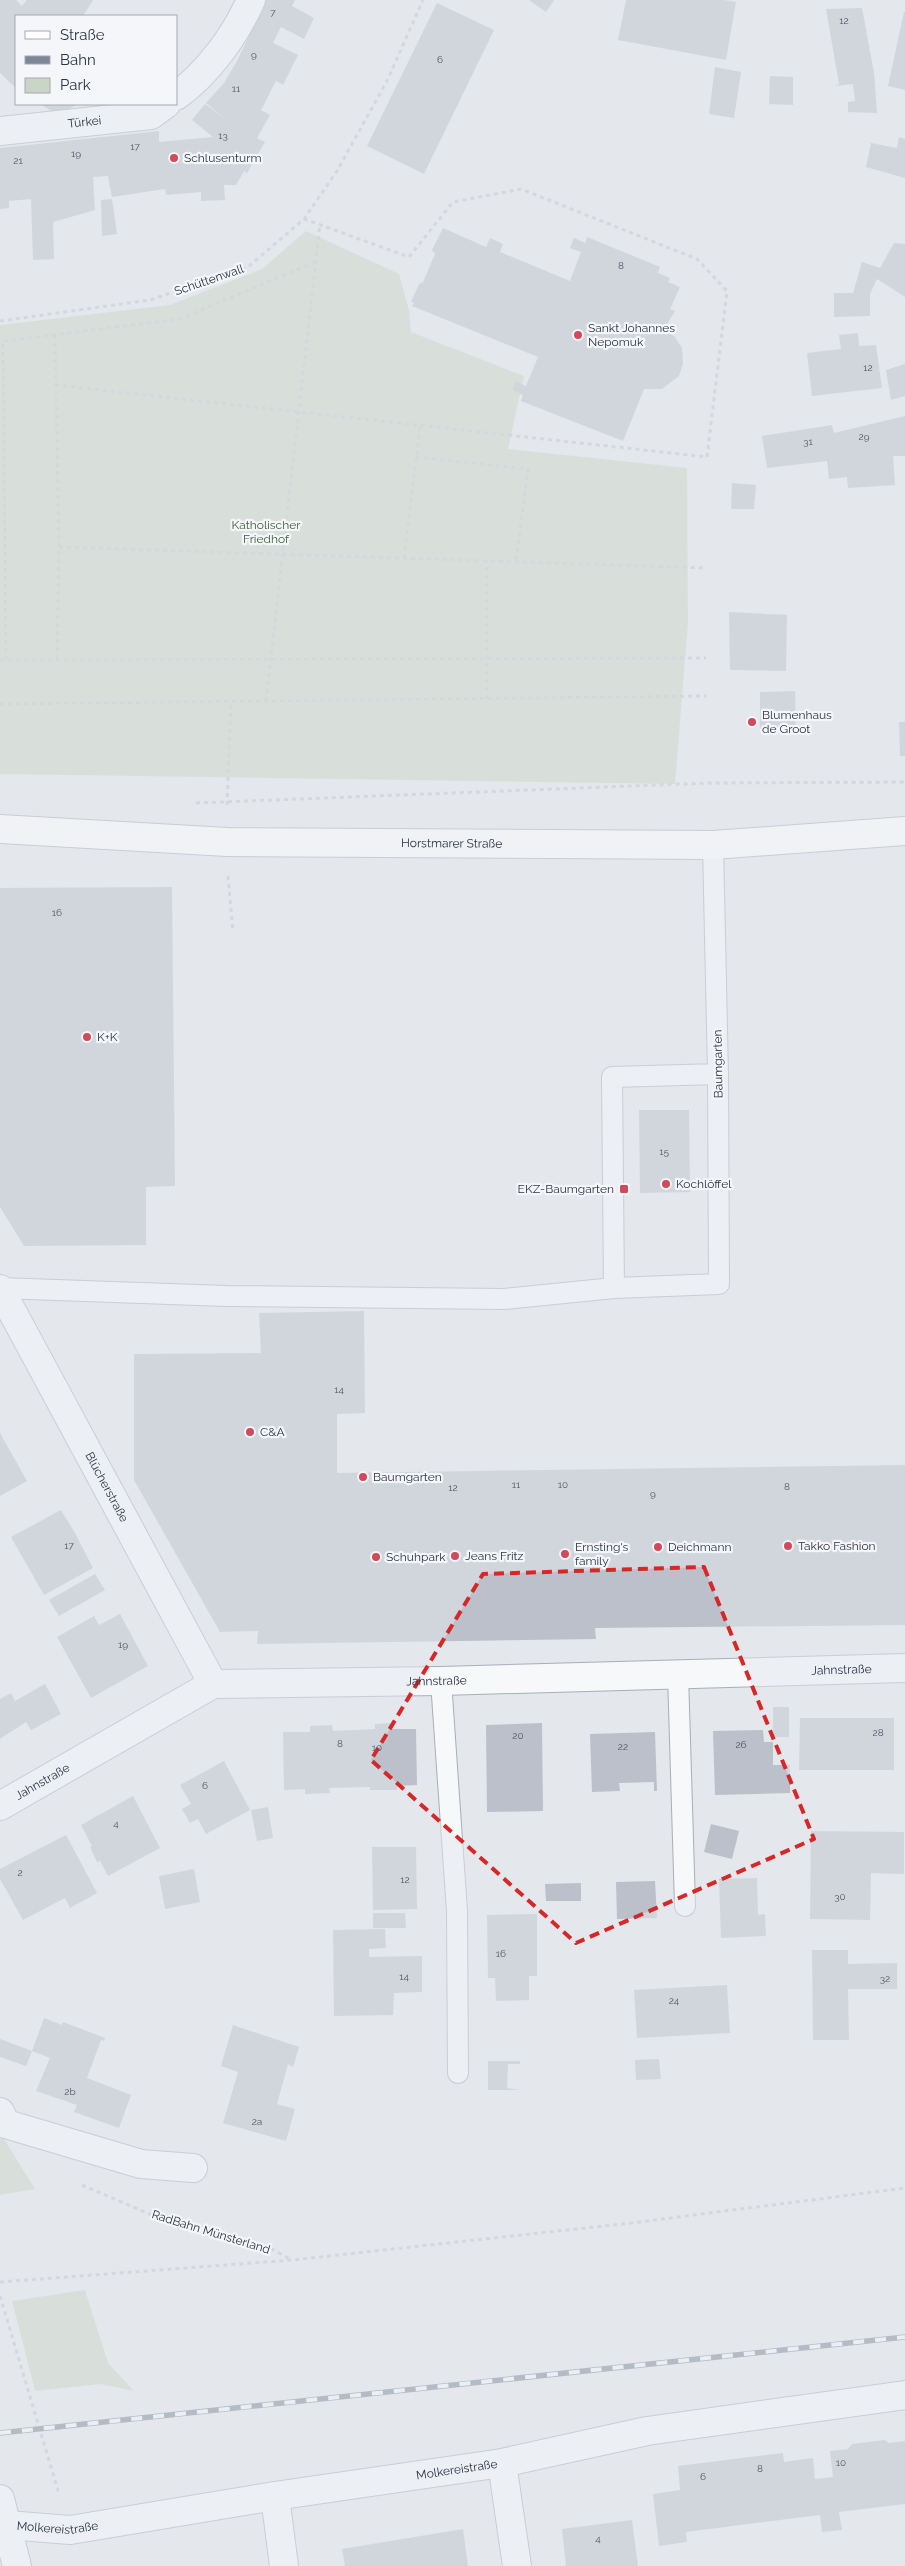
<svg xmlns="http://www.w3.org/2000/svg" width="905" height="2566" font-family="Raleway,sans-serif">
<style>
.green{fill:#c9d6c5}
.building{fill:#bbc0ca}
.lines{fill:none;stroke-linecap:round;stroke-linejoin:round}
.service-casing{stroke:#a9aeb7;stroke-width:22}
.minor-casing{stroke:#a9aeb7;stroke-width:30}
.tertiary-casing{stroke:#a9aeb7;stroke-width:30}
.secondary-casing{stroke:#a9aeb7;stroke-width:30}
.path{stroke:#c2c5cb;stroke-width:3;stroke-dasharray:4 4;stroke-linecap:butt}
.service{stroke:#f7f8fa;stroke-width:20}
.minor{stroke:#f7f8fa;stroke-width:28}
.tertiary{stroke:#f7f8fa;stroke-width:28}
.secondary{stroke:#fff;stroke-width:28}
.rail-casing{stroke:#7d8696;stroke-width:5.5}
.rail{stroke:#f4f6f9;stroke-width:4;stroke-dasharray:11;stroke-linecap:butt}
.marked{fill:none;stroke:#d62828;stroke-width:4;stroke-dasharray:10 6;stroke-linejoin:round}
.poi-dot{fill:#d1495b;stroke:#f4f6f9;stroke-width:2}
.labels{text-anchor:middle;stroke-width:4.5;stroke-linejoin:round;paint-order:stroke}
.number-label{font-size:10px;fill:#4f5766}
.street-label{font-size:12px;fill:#2b3445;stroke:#f4f6f9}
.poi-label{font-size:12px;fill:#2b3445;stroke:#f4f6f9;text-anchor:start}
.park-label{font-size:12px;fill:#3f6138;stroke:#f4f6f9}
</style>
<rect width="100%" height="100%" fill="#e4e7ec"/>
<path class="green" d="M 306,231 L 399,274 L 409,310 L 411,332 L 524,376 L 508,449 L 687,468 L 688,623 L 675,784 L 0,774 L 0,325 L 170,305 L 262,269 Z
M 0,2133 L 2,2136 L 35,2189 L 0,2195 Z
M 85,2290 L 108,2363 L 134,2391 L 100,2384 L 35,2391 L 12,2301 Z"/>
<path class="building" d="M 0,0 L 16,0 L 22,6 L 27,0 L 93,0 L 83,16 L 16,16 L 16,88 L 0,73 Z
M 266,0 L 295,0 L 292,6 L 314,18 L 304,39 L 281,27 L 273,43 L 298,55 L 283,85 L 276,81 L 261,110 L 270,115 L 257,138 L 265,142 L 247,173 L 244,171 L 236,185 L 224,185 L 225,200 L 201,201 L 201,192 L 166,195 L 165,189 L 112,197 L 108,176 L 93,177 L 95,210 L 53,222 L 54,259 L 33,260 L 31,199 L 9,201 L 9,208 L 0,209 L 0,148 L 159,131 L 159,142 L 213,137 L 192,120 L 205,104 L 224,118 L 206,103 L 224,83 L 237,61 Z
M 529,0 L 554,0 L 546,12 Z
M 626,0 L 724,0 L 736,2 L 726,60 L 618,40 Z
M 437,3 L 494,30 L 424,174 L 367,146 Z
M 862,8 L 874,73 L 877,113 L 848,112 L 848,102 L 855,101 L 853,84 L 835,86 L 839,84 L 826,9 Z
M 904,12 L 905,12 L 905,90 L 888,86 Z
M 715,67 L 741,72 L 734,118 L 709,114 Z
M 770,76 L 793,77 L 793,105 L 769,104 Z
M 41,104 L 78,104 L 57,115 Z
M 899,137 L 905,139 L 905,178 L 866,167 L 871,143 L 897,148 Z
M 112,199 L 117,234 L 102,236 L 101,200 Z
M 443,228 L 486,247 L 490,238 L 503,244 L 500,252 L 570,281 L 581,252 L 570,248 L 574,238 L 585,243 L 587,237 L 660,267 L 658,273 L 670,278 L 668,282 L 680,287 L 670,309 L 675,311 L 665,328 L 669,329 L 668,332 L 674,336 L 682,348 L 683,364 L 679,376 L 662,389 L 644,389 L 623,441 L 521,401 L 523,395 L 512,390 L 516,381 L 526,386 L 538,357 L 412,306 L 414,302 L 411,302 L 419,284 L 423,282 L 435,254 L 432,250 Z
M 894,243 L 905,244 L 905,297 L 877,279 L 870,294 L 870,316 L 834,317 L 834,293 L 853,293 L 862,262 L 880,268 Z
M 858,333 L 859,346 L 876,345 L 882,388 L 812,396 L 807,353 L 841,349 L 839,335 Z
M 905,364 L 905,396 L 891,400 L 886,370 Z
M 905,416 L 905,456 L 893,456 L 895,485 L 848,488 L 847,477 L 829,479 L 827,461 L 767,468 L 762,436 L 832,425 L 834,433 Z
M 732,483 L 756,485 L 754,509 L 731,509 Z
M 729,612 L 787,615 L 786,671 L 730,670 Z
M 795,691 L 796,729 L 760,730 L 760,692 Z
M 899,722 L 905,722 L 905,756 L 900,756 Z
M 172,887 L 175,1186 L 146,1187 L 146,1245 L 24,1246 L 0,1207 L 0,888 Z
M 639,1110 L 689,1110 L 690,1192 L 640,1193 Z
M 364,1311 L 365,1413 L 337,1414 L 337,1473 L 905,1465 L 905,1625 L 595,1628 L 596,1639 L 257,1644 L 258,1631 L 220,1632 L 134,1480 L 134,1354 L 261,1353 L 259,1313 Z
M 0,1433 L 27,1481 L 0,1496 Z
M 61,1510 L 75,1533 L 93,1568 L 44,1595 L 11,1537 Z
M 95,1574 L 105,1590 L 59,1616 L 49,1600 Z
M 120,1614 L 148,1666 L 91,1698 L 57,1637 L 94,1616 L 99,1625 Z
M 45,1684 L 61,1714 L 31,1730 L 26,1722 L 0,1739 L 0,1699 L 11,1693 L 15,1701 Z
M 773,1707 L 789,1707 L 789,1737 L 773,1737 Z
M 800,1718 L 894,1718 L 894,1770 L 799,1770 Z
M 390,1723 L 390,1729 L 416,1729 L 417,1785 L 397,1786 L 397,1790 L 370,1790 L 370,1787 L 329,1788 L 330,1793 L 305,1794 L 305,1789 L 284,1790 L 283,1732 L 310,1732 L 310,1726 L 332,1725 L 333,1731 L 375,1729 L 375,1724 Z
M 542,1723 L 543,1811 L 487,1812 L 486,1725 Z
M 763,1730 L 764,1742 L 773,1742 L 773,1765 L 790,1765 L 790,1793 L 715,1795 L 713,1731 Z
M 655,1732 L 657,1791 L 654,1791 L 654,1782 L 619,1783 L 620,1791 L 592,1792 L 590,1734 Z
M 224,1761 L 250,1810 L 206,1834 L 198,1819 L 190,1823 L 182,1809 L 191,1804 L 180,1785 Z
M 133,1796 L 160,1848 L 108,1876 L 100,1861 L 97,1862 L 90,1847 L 92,1846 L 81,1825 Z
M 268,1807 L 273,1838 L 257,1841 L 251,1810 Z
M 711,1824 L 739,1831 L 732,1859 L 704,1852 Z
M 811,1831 L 904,1832 L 904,1874 L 871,1873 L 870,1920 L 810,1919 Z
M 66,1835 L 97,1893 L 70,1908 L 65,1898 L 23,1920 L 0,1879 L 0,1869 Z
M 372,1847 L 416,1847 L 417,1909 L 373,1910 Z
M 194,1869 L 200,1902 L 165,1909 L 159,1876 Z
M 757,1878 L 758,1915 L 765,1914 L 766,1936 L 721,1938 L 719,1879 Z
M 655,1881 L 657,1918 L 617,1919 L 616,1882 Z
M 581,1883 L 581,1901 L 546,1901 L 545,1884 Z
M 373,1913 L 405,1913 L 406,1928 L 373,1928 Z
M 537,1914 L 537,1976 L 529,1976 L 529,2000 L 496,2001 L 495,1978 L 488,1978 L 487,1915 Z
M 385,1929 L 386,1948 L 369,1949 L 369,1957 L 422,1956 L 422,1992 L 394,1993 L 393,2015 L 334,2016 L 333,1930 Z
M 812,1950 L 848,1950 L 848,1964 L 897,1963 L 897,1989 L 848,1989 L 849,2040 L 813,2040 Z
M 727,1985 L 730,2033 L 637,2038 L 634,1990 Z
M 44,2018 L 62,2025 L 63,2022 L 105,2038 L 104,2041 L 101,2040 L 87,2078 L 131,2095 L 119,2128 L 74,2112 L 77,2105 L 36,2091 L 50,2058 L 32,2051 Z
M 233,2025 L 299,2047 L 293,2067 L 288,2064 L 277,2104 L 295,2109 L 286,2141 L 223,2123 L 238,2072 L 221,2066 Z
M 0,2039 L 32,2051 L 26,2066 L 0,2057 Z
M 659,2059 L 661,2079 L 636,2080 L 635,2060 Z
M 488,2061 L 520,2061 L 520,2064 L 508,2064 L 507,2088 L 520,2090 L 488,2090 Z
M 885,2440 L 889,2443 L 905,2441 L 905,2504 L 839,2512 L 842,2530 L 822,2532 L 820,2515 L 686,2532 L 687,2542 L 659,2546 L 653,2494 L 680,2490 L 678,2466 L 783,2453 L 784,2462 L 813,2458 L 815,2479 L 833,2477 L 830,2451 L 848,2449 L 852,2444 Z
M 632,2520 L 638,2566 L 566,2566 L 562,2529 Z
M 463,2529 L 468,2566 L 345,2566 L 342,2549 Z"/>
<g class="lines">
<g class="service-casing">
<path id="service" d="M 0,1288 L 226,1296 L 504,1299 L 614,1288 L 719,1284 L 718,1074 L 713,845
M 614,1288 L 612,1077 L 718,1074
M 678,1674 L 685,1906
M 441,1681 L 457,1911 L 458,2073"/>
</g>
<g class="minor-casing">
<g id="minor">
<path d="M 176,96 C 208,73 235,36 251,0"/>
<path id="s1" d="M 0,131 L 151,115 L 166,104"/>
<path id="s2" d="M 0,1289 L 213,1684"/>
<path id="s3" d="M 0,1806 L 213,1684 L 441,1681 L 905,1668"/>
<path d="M 0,2112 L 6,2124 L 141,2164 L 193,2168"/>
<path d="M 502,2463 L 517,2566"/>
<path d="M 275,2496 L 284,2566"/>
<path id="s4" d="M 0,2527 L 7,2525 L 70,2530 L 275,2496 L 502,2463 L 647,2431 L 905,2395"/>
</g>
</g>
<g class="tertiary-casing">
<path id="tertiary" d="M 0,2499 L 17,2566"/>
</g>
<g class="secondary-casing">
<g id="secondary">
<path id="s5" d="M 0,829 L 227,842 L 713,845 L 905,831"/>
</g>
</g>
<path class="path" d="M 0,321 L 150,300 L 248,267 L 304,219 L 337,171 L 387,81 L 423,0
M 55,335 L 59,547 L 57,660
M 55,385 L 707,457 L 727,291 L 697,259 L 521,189 L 453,202 L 409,257 L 304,219
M 416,457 L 528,469 L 516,561
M 59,547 L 707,568
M 404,558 L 420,427
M 0,660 L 706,658
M 6,660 L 3,341 L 180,319 L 315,262
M 487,699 L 487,561
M 266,701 L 320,224
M 0,704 L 706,696
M 196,803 L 708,783 L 905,782
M 227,805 L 231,702
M 228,876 L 233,932
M 82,2185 L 161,2219 L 266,2246 L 292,2260
M 0,2282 L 292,2260 L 631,2223 L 905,2188
M 0,2296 L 59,2494"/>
<use href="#service" class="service"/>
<use href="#minor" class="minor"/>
<use href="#tertiary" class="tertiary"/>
<use href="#secondary" class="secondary"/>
<g class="rail-casing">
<path id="rail" d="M 0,2433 L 905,2337"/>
</g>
<use href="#rail" class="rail"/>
</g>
<path d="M0 0H905V2566H0ZM 704,1567 L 814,1839 L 576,1943 L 371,1760 L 483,1574 Z" fill="#e4e7ec" fill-opacity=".55" fill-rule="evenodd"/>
<path class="marked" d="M 704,1567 L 814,1839 L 576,1943 L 371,1760 L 483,1574 Z"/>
<g class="poi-dot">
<circle cx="174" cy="158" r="5"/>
<circle cx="578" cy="335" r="5"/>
<circle cx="752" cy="722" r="5"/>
<circle cx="87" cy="1037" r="5"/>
<circle cx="666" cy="1184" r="5"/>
<rect x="619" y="1184" width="10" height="10" rx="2.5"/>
<circle cx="250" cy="1432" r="5"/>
<circle cx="363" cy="1477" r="5"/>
<circle cx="788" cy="1546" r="5"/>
<circle cx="658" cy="1547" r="5"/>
<circle cx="565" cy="1554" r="5"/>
<circle cx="455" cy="1556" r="5"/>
<circle cx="376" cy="1557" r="5"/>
</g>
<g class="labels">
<g class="number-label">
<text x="273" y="16">7</text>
<text x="844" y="24">12</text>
<text x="254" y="58">9</text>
<text x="440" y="63">6</text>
<text x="236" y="92">11</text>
<text x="223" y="139">13</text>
<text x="135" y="150">17</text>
<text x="76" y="157">19</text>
<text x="18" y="164">21</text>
<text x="621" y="269">8</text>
<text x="868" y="371">12</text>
<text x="864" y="440">29</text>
<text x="808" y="445">31</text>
<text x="57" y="916">16</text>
<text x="664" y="1155">15</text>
<text x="339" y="1393">14</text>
<text x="516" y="1488">11</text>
<text x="563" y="1488">10</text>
<text x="787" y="1490">8</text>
<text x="453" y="1491">12</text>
<text x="653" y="1497">9</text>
<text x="69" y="1549">17</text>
<text x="123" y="1648">19</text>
<text x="878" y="1736">28</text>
<text x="518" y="1739">20</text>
<text x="340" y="1747">8</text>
<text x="741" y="1748">26</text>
<text x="623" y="1750">22</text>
<text x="377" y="1751">10</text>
<text x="205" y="1789">6</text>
<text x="116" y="1827">4</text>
<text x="20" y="1876">2</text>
<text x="405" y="1883">12</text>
<text x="840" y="1900">30</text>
<text x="501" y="1957">16</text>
<text x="404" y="1980">14</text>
<text x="885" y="1982">32</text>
<text x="674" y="2004">24</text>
<text x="70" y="2095">2b</text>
<text x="257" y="2125">2a</text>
<text x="841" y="2466">10</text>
<text x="760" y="2472">8</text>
<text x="703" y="2480">6</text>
<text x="598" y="2542">4</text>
</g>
<g class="street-label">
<text dy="4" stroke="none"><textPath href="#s1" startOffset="85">Türkei</textPath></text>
<text transform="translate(209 280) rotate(-19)" y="4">Schüttenwall</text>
<text dy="4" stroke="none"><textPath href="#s5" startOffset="452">Horstmarer Straße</textPath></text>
<text transform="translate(718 1064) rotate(-91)" y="4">Baumgarten</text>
<text dy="4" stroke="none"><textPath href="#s2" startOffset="225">Blücherstraße</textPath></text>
<text dy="4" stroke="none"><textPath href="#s3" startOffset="874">Jahnstraße</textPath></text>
<text dy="4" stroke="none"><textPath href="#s3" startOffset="469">Jahnstraße</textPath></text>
<text dy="4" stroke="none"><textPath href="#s3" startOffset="49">Jahnstraße</textPath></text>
<text transform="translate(211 2232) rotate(17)" y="4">RadBahn Münsterland</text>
<text dy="4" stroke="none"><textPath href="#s4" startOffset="462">Molkereistraße</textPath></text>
<text dy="4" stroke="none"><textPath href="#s4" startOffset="58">Molkereistraße</textPath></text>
</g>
<g class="poi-label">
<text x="184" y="162">Schlusenturm</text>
<text x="588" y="332">Sankt Johannes<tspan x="588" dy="14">Nepomuk</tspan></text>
<text x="762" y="719">Blumenhaus<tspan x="762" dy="14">de Groot</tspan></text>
<text x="97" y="1041">K+K</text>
<text x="676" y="1188">Kochlöffel</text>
<text x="614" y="1193" text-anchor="end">EKZ-Baumgarten</text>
<text x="260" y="1436">C&amp;A</text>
<text x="373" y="1481">Baumgarten</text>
<text x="798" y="1550">Takko Fashion</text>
<text x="575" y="1551">Ernsting's<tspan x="575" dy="14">family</tspan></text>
<text x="668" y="1551">Deichmann</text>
<text x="465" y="1560">Jeans Fritz</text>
<text x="386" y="1561">Schuhpark</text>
</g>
<g class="park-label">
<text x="266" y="529">Katholischer<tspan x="266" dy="14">Friedhof</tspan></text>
</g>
</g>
<rect x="15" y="15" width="162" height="90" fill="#f4f6f9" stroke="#a4a8b1"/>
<rect x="25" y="31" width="25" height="8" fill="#ffffff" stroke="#a4a8b1"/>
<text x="60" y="40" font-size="15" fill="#2b3445">Straße</text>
<rect x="25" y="56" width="25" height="8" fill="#7d8696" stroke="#a4a8b1"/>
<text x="60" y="65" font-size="15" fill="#2b3445">Bahn</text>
<rect x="25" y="78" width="25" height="15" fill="#c9d6c5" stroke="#a4a8b1"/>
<text x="60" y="90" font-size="15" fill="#2b3445">Park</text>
</svg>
